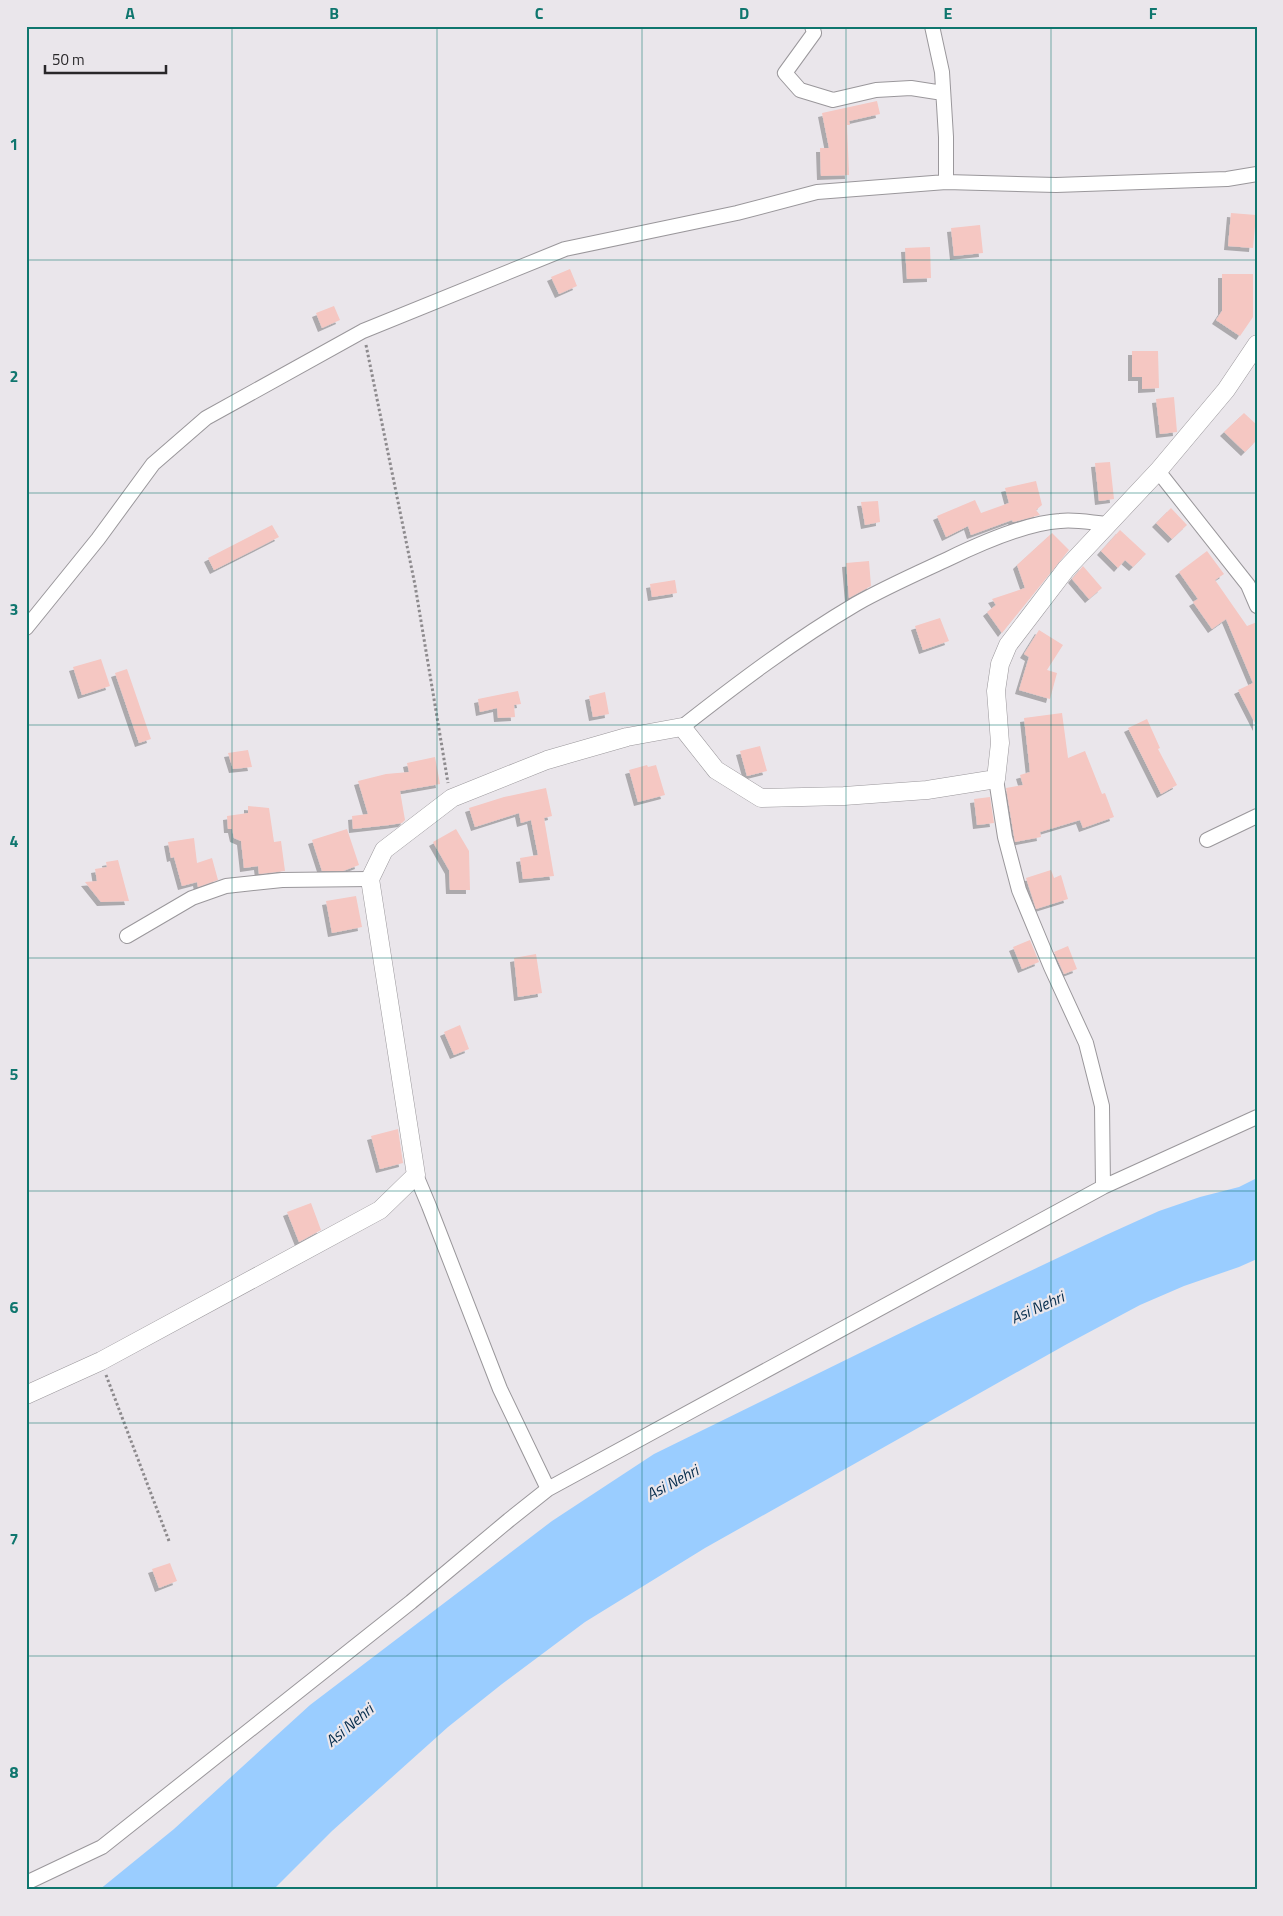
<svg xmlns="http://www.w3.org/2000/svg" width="1283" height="1916" font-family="'Titillium Web',sans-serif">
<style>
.water{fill:#9acdff}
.building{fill:#f5c7c2;filter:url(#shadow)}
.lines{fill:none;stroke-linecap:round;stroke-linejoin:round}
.minor-casing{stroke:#9a979b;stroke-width:16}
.tertiary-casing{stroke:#9a979b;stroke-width:19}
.path{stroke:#8d8a8d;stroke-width:3;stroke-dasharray:2.5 2.5;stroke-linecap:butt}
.minor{stroke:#fff;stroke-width:14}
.tertiary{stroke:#fff;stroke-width:18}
.grid{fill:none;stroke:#0f766e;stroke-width:1;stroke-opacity:0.55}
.labels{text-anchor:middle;stroke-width:4.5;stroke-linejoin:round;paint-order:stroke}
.water-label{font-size:16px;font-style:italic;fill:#062d4d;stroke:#eae6eb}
.neatline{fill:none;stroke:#0f766e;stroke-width:2}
.grid-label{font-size:16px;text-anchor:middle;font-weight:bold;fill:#0f766e}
</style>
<defs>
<filter id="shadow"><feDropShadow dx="-4" dy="4" stdDeviation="0" flood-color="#0004"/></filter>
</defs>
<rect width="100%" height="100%" fill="#eae6eb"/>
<path class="water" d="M 1257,1178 L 1257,1259 L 1239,1267 L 1184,1286 L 1140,1305 L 1067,1344 L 705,1548 L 585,1622 L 502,1684 L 448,1727 L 332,1831 L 273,1890 L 99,1890 L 174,1829 L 310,1705 L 552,1521 L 654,1454 L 925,1321 L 1106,1235 L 1159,1211 L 1200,1197 L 1239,1187 Z"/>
<path class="building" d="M 877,101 L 880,114 L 849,121 L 850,125 L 847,125 L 849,175 L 821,176 L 820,148 L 829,148 L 822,113 Z
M 1231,213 L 1256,215 L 1253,248 L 1228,246 Z
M 980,225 L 983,253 L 954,256 L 951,228 Z
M 930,247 L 931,278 L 907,279 L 905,248 Z
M 570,269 L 577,286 L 559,294 L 551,277 Z
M 1222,274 L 1253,274 L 1253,317 L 1240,336 L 1216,320 L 1222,311 Z
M 334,306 L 340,320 L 322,328 L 316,313 Z
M 1132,351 L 1158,351 L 1159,388 L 1142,389 L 1142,377 L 1132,377 Z
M 1174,397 L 1177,432 L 1160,434 L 1156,399 Z
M 1244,413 L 1257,425 L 1257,440 L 1245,452 L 1224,432 Z
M 1110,462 L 1114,499 L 1099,501 L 1095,463 Z
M 1036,481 L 1042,505 L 1036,510 L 1040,515 L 1013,522 L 1012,520 L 971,535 L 968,526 L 946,537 L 937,516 L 975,500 L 981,513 L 1009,503 L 1005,488 Z
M 878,501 L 880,522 L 865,525 L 861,502 Z
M 1171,508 L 1187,525 L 1172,539 L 1156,523 Z
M 272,525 L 279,537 L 214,570 L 208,558 Z
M 1120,530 L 1146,554 L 1133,567 L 1125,560 L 1118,568 L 1101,551 Z
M 1052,533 L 1069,550 L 1002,633 L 987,612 L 996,605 L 992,599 L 1025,588 L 1017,565 Z
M 1207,551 L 1224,574 L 1215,580 L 1247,626 L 1257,622 L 1257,727 L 1238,690 L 1253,683 L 1226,619 L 1212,629 L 1193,602 L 1198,599 L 1179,572 Z
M 869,561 L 871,586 L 849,598 L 846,563 Z
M 1083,566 L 1102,588 L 1089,599 L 1072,579 Z
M 675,580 L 677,593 L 652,597 L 650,584 Z
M 940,618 L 949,641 L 923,650 L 915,626 Z
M 1039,630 L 1063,645 L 1047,670 L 1057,673 L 1050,699 L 1019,690 L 1029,657 L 1024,654 Z
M 101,659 L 110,686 L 82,695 L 73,667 Z
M 127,669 L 151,739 L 139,743 L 115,673 Z
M 518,691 L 521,704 L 514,705 L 515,717 L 498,718 L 497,708 L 480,712 L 478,699 Z
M 605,692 L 609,714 L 593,717 L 589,696 Z
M 1062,713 L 1068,758 L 1085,751 L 1102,794 L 1105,793 L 1114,817 L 1083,828 L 1080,820 L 1040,832 L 1041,837 L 1015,842 L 1006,788 L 1023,785 L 1020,775 L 1030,772 L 1024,718 Z
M 1147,719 L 1160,748 L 1158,749 L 1177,785 L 1161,794 L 1128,728 Z
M 760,746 L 767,771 L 747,776 L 740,751 Z
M 248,750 L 252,767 L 233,769 L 228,753 Z
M 435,757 L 440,784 L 400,791 L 405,820 L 402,823 L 389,825 L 353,829 L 352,816 L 368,814 L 358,781 L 386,774 L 409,772 L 407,763 Z
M 647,765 L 648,767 L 656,765 L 665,795 L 638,802 L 629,770 Z
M 546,788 L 552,816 L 544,818 L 554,876 L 523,879 L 520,858 L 538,855 L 531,820 L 521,823 L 519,813 L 475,827 L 469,808 L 504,797 Z
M 990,797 L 994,823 L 977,825 L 974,799 Z
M 248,806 L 269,808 L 274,842 L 281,841 L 285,871 L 259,874 L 258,866 L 244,868 L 241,841 L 234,838 L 232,829 L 228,829 L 227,816 L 248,813 Z
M 347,829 L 359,865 L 343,871 L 322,871 L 312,840 Z
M 456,829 L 469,851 L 470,890 L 450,890 L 449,870 L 433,842 Z
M 194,838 L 197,863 L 212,858 L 218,880 L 198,887 L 197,882 L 182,886 L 174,857 L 171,858 L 168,842 Z
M 118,860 L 129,901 L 101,902 L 85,882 L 97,881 L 95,869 L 107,867 L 106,862 Z
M 1051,870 L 1054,878 L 1061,875 L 1068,899 L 1036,909 L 1026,878 Z
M 356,896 L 362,927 L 332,933 L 326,901 Z
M 1030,940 L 1039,962 L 1022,969 L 1013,947 Z
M 1068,946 L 1077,969 L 1064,974 L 1054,952 Z
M 536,954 L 542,993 L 518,997 L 514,958 Z
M 460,1025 L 469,1049 L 454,1055 L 444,1032 Z
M 398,1129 L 403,1163 L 380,1169 L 371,1136 Z
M 311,1203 L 321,1230 L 299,1242 L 287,1212 Z
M 170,1563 L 177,1581 L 159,1588 L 152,1569 Z"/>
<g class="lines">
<g class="minor-casing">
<path id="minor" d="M 812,26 L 814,33 L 785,73 L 800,90 L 833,100 L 876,90 L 911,88 L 943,93
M 932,26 L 942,72 L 946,137 L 946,182
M 1158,471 L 1248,585 L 1257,606
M 26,628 L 98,539 L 153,464 L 206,418 L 363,331 L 565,249 L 737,213 L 817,192 L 946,182 L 1056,185 L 1227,179 L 1257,174
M 682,727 C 738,683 795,640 856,604 C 886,587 918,573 948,559 C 979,544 1026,523 1060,521 C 1075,519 1093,523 1109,524
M 996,779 L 1005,837 L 1019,890 L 1051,967 L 1086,1043 L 1102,1106 L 1103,1187
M 1207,840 L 1257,816
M 127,936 L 192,898 L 226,886 L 282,880 L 370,879
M 416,1175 L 429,1206 L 500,1389 L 548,1489
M 26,1883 L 102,1847 L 411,1602 L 509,1520 L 548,1489 L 1103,1187 L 1257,1117"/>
</g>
<g class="tertiary-casing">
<path id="tertiary" d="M 26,1395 L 101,1361 L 380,1210 L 416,1175 L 370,879 L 384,850 L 452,798 L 547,760 L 627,737 L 682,727 L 716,770 L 761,798 L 844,796 L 927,790 L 996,779 L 1000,743 L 996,691 L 1000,664 L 1008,645 L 1066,569 L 1158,471 L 1226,390 L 1257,344"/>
</g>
<path class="path" d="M 366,345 L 415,585 L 448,783
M 106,1375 L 169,1541"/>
<use href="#minor" class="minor"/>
<use href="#tertiary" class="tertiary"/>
</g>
<path class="grid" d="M 232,26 L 232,1890M 437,26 L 437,1890M 642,26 L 642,1890M 846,26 L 846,1890M 1051,26 L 1051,1890M 26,260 L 1257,260M 26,493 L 1257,493M 26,725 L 1257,725M 26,958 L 1257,958M 26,1191 L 1257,1191M 26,1423 L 1257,1423M 26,1656 L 1257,1656"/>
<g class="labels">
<g class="water-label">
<text transform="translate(1037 1307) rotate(-24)" y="6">Asi Nehri</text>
<text transform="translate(672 1482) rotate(-28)" y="6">Asi Nehri</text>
<text transform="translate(349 1725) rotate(-40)" y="6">Asi Nehri</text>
</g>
</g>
<rect width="1283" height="1916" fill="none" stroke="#eae6eb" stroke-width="55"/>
<path d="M45 65v8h121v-8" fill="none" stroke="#292729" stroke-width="2.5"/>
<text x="52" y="65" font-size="15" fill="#292729" stroke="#eae6eb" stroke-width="4" paint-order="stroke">50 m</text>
<rect x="28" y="28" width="1228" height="1860" class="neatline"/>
<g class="grid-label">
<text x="130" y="19">A</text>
<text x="334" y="19">B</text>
<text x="539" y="19">C</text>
<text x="744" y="19">D</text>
<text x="948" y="19">E</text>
<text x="1153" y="19">F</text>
<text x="14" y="150">1</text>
<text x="14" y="382">2</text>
<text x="14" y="615">3</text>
<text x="14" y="847">4</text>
<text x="14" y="1080">5</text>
<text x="14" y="1313">6</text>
<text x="14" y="1545">7</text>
<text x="14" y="1778">8</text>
</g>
</svg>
